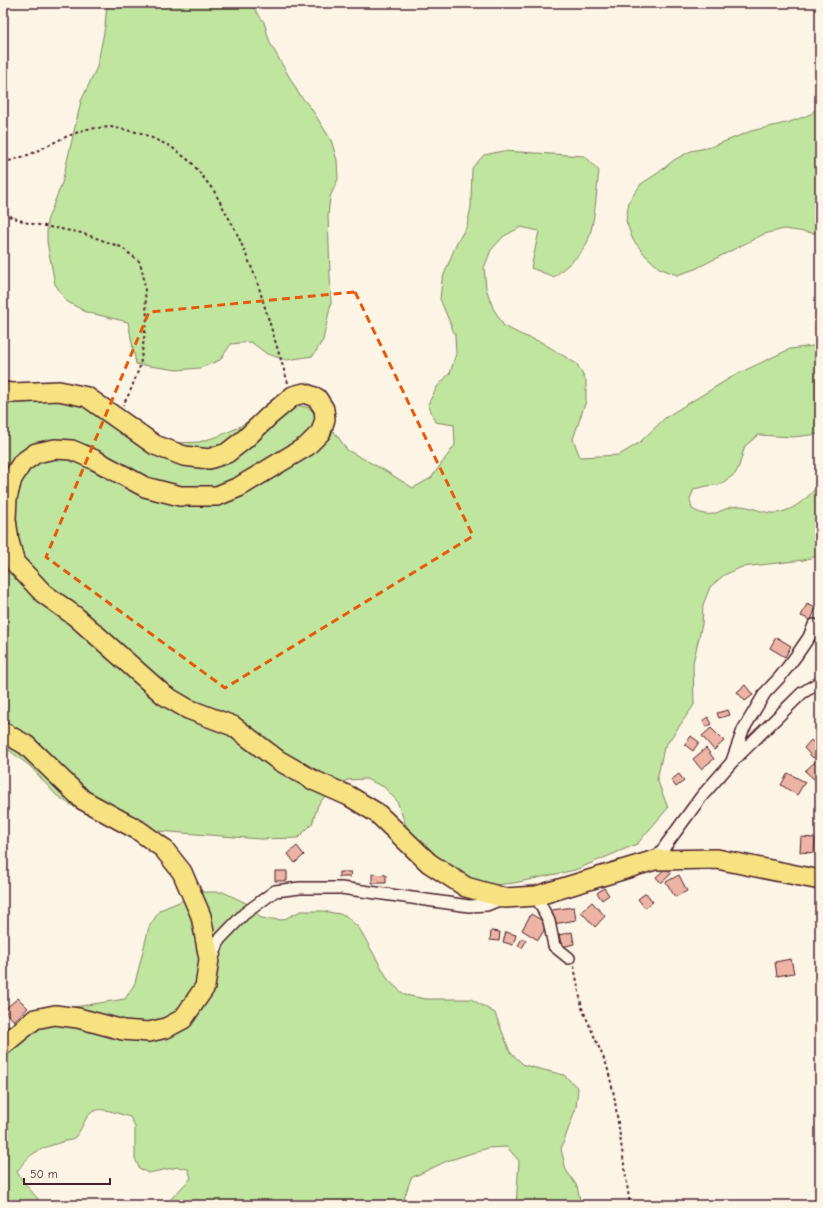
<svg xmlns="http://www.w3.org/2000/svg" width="823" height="1208" font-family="'Comic Neue',sans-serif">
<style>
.green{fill:#bfe59f;stroke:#848265}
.building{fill:#edb4a5;stroke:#4a1f2b}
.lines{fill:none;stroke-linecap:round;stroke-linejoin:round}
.street-casing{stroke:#4a1f2b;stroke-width:14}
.highway-casing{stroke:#4a1f2b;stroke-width:22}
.path{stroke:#4a1f2b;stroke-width:2;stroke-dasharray:3 3;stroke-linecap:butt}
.street{stroke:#fcf5e5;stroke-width:11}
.highway{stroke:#f7e281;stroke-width:19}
.marked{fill:none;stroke:#e8590c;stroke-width:3;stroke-dasharray:8 5;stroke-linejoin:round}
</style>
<rect width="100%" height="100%" fill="#fcf5e5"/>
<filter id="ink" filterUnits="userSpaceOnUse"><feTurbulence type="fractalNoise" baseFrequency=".025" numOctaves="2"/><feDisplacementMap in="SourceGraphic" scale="8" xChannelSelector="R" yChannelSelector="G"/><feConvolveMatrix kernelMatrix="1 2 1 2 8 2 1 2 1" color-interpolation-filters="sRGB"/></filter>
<g filter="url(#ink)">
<path class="green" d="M 107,3 L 250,3 L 264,22 L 270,43 L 299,94 L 311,108 L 331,140 L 337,160 L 338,179 L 330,197 L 328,216 L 331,303 L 323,340 L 313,356 L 287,360 L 267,354 L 251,342 L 231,344 L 220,360 L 200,368 L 177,370 L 136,364 L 128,322 L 86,312 L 66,301 L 55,284 L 47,242 L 47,221 L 62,183 L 81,101 L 97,67 L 105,27 Z
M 820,104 L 820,234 L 784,229 L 764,234 L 695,269 L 677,275 L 659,268 L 646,256 L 633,240 L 626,221 L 629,201 L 641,184 L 658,173 L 674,160 L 691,151 L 711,147 L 751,131 L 790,122 L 811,114 Z
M 503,151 L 585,156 L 599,171 C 596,192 595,234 583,250 C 575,260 564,268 554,277 L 531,268 L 539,231 L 521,227 L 504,236 L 491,250 L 484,268 L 486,288 L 493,308 L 504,326 L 522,335 L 541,342 L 577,364 L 586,381 L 586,401 L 573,439 L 580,457 L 619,455 L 639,443 L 666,417 L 735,375 L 790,349 L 820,345 L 820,434 L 793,437 L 758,435 L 745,446 L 739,466 L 735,474 L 719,485 L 707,486 L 694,489 L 690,499 L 692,509 C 715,522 718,507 739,506 C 750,506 760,512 772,513 C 791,514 809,497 820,483 L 820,555 L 804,560 L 742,567 L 724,575 L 710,587 L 703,605 L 702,624 L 693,663 L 694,705 L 664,748 L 657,779 L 668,808 L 637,844 L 575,870 L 514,883 L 465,888 L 417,856 L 397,801 L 384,787 L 366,779 L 347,780 L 330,790 L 318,805 L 312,824 L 298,838 L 260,839 L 132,829 L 110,824 L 74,807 L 56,795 L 30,766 L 3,746 L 3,379 L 13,388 L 77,394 L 159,438 L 178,443 L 199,442 L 219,436 L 237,428 L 269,408 L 288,403 L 309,408 L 336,434 L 347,450 L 384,470 L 413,488 L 431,478 L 455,445 L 454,425 L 435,422 L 428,404 L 437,387 L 450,373 L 456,354 L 455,335 L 440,299 L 442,280 L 457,242 L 467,226 L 471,207 L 472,168 L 484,155 Z
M 203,892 L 223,892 L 248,904 L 261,918 L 282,920 L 301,911 L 323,911 L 345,915 L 359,928 L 389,981 L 405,995 L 426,999 L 471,999 L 495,1013 L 510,1052 L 524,1065 L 564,1075 L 578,1088 L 576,1108 L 561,1149 L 566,1170 L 577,1186 L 581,1205 L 516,1205 L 519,1161 L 507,1147 L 488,1148 L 447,1161 L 411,1178 L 404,1199 L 416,1205 L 165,1205 L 191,1178 L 188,1169 L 178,1167 L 148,1173 L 139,1168 L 135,1158 L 135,1127 L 130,1117 C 122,1115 105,1108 97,1110 C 83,1113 83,1134 71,1140 C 67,1141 63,1141 59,1143 C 39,1149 29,1153 17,1172 L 23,1181 L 43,1205 L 3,1205 L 3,1046 L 61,1009 L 125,999 L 135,983 L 149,927 L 160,910 Z"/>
<path class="building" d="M 807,604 L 816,608 L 811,620 L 801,616 Z
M 776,637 L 791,646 L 785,657 L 770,648 Z
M 745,685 L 753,695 L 745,701 L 737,692 Z
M 728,710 L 730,715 L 719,718 L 717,713 Z
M 708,717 L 712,724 L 706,727 L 703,720 Z
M 711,728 L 724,741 L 714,750 L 702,736 Z
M 691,736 L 699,742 L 693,751 L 685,745 Z
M 811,740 L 820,749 L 820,751 L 813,758 L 804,748 Z
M 706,748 L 714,759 L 701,769 L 693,759 Z
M 816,761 L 820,765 L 820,775 L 815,780 L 805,771 Z
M 788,773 L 805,782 L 797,795 L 781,785 Z
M 679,774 L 684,781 L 676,787 L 671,780 Z
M 801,837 L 815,838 L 814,853 L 800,852 Z
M 297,846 L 304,855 L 295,863 L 288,854 Z
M 666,868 L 671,874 L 661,883 L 656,877 Z
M 275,871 L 287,871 L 287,881 L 275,881 Z
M 339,872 L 351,872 L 350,877 L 339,877 Z
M 372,874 L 386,875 L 386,883 L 372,883 Z
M 679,875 L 687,891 L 675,897 L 666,882 Z
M 604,888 L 609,895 L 602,900 L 597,893 Z
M 646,893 L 653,902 L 645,908 L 638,899 Z
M 592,902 L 605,916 L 595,927 L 581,912 Z
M 574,907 L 576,920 L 554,924 L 552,910 Z
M 531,914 L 548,924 L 538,940 L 522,930 Z
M 491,931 L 500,932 L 499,941 L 490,940 Z
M 506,932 L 516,935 L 513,945 L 503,942 Z
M 572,932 L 574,944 L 562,947 L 559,935 Z
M 522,938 L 526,941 L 522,948 L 518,946 Z
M 791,959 L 794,973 L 777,976 L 775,962 Z
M 18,998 L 28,1008 L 14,1021 L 4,1010 Z"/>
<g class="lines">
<g class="street-casing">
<path id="street" d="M 732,761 L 743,730 L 765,693 L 780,677 L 796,656 L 809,637 L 814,625
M 655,860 L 701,797 L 731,763 L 802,693 L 820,682
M 536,896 L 549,921 L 554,946 L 569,958
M 212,961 L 219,940 L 244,914 L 275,891 L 300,888 L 341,888 L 469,906 L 487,905 L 504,898"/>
</g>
<g class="highway-casing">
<path id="highway" d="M 3,392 L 13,393 L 59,391 L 87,397 L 155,445 L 184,456 L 209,459 L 227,453 L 245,439 L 269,416 L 293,396 L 304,393 L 317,398 L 324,409 L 325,419 L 321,432 L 307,446 L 239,487 L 217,496 L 180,496 L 145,487 L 95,460 L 72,450 L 55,449 L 36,453 L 22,463 L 12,479 L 7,498 L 6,519 L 9,541 L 15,563 L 43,593 L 75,616 L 164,695 L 188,709 L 233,726 L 278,760 L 313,780 L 349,796 L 377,813 L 429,863 L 466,887 L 505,898 L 536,896 L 655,860 L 717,859 L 820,880
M 3,732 L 26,745 L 83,800 L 138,830 L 163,848 L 182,872 L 201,916 L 209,959 L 205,987 L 183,1019 L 166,1028 L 149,1032 L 123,1030 L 78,1018 L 55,1015 L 35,1019 L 3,1045"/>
</g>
<path class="path" d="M 3,161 L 9,161 L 31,154 L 63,138 L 86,129 L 111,127 L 141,133 L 170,146 L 192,163 L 214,191 L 236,231 L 256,278 L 288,383
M 3,214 L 28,223 L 82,233 L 121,247 L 140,262 L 144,279 L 147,318 L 140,366 L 130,392 L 123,405
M 574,966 L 582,1008 L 607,1066 L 614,1095 L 630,1205"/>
<use href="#street" class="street"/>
<use href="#highway" class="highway"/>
</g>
</g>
<path class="marked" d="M 355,292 L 473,536 L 225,688 L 46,557 L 149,312 Z"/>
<rect width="823" height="1208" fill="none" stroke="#fcf5e5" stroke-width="16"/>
<rect x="8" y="8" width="807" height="1192" fill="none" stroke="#4a1f2b" stroke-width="1.5" filter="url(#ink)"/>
<path d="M24 1178v6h86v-6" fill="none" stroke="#4a1f2b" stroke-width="2"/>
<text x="30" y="1178" font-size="12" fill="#4a1f2b" stroke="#fcf5e5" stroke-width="3" paint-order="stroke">50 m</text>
</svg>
